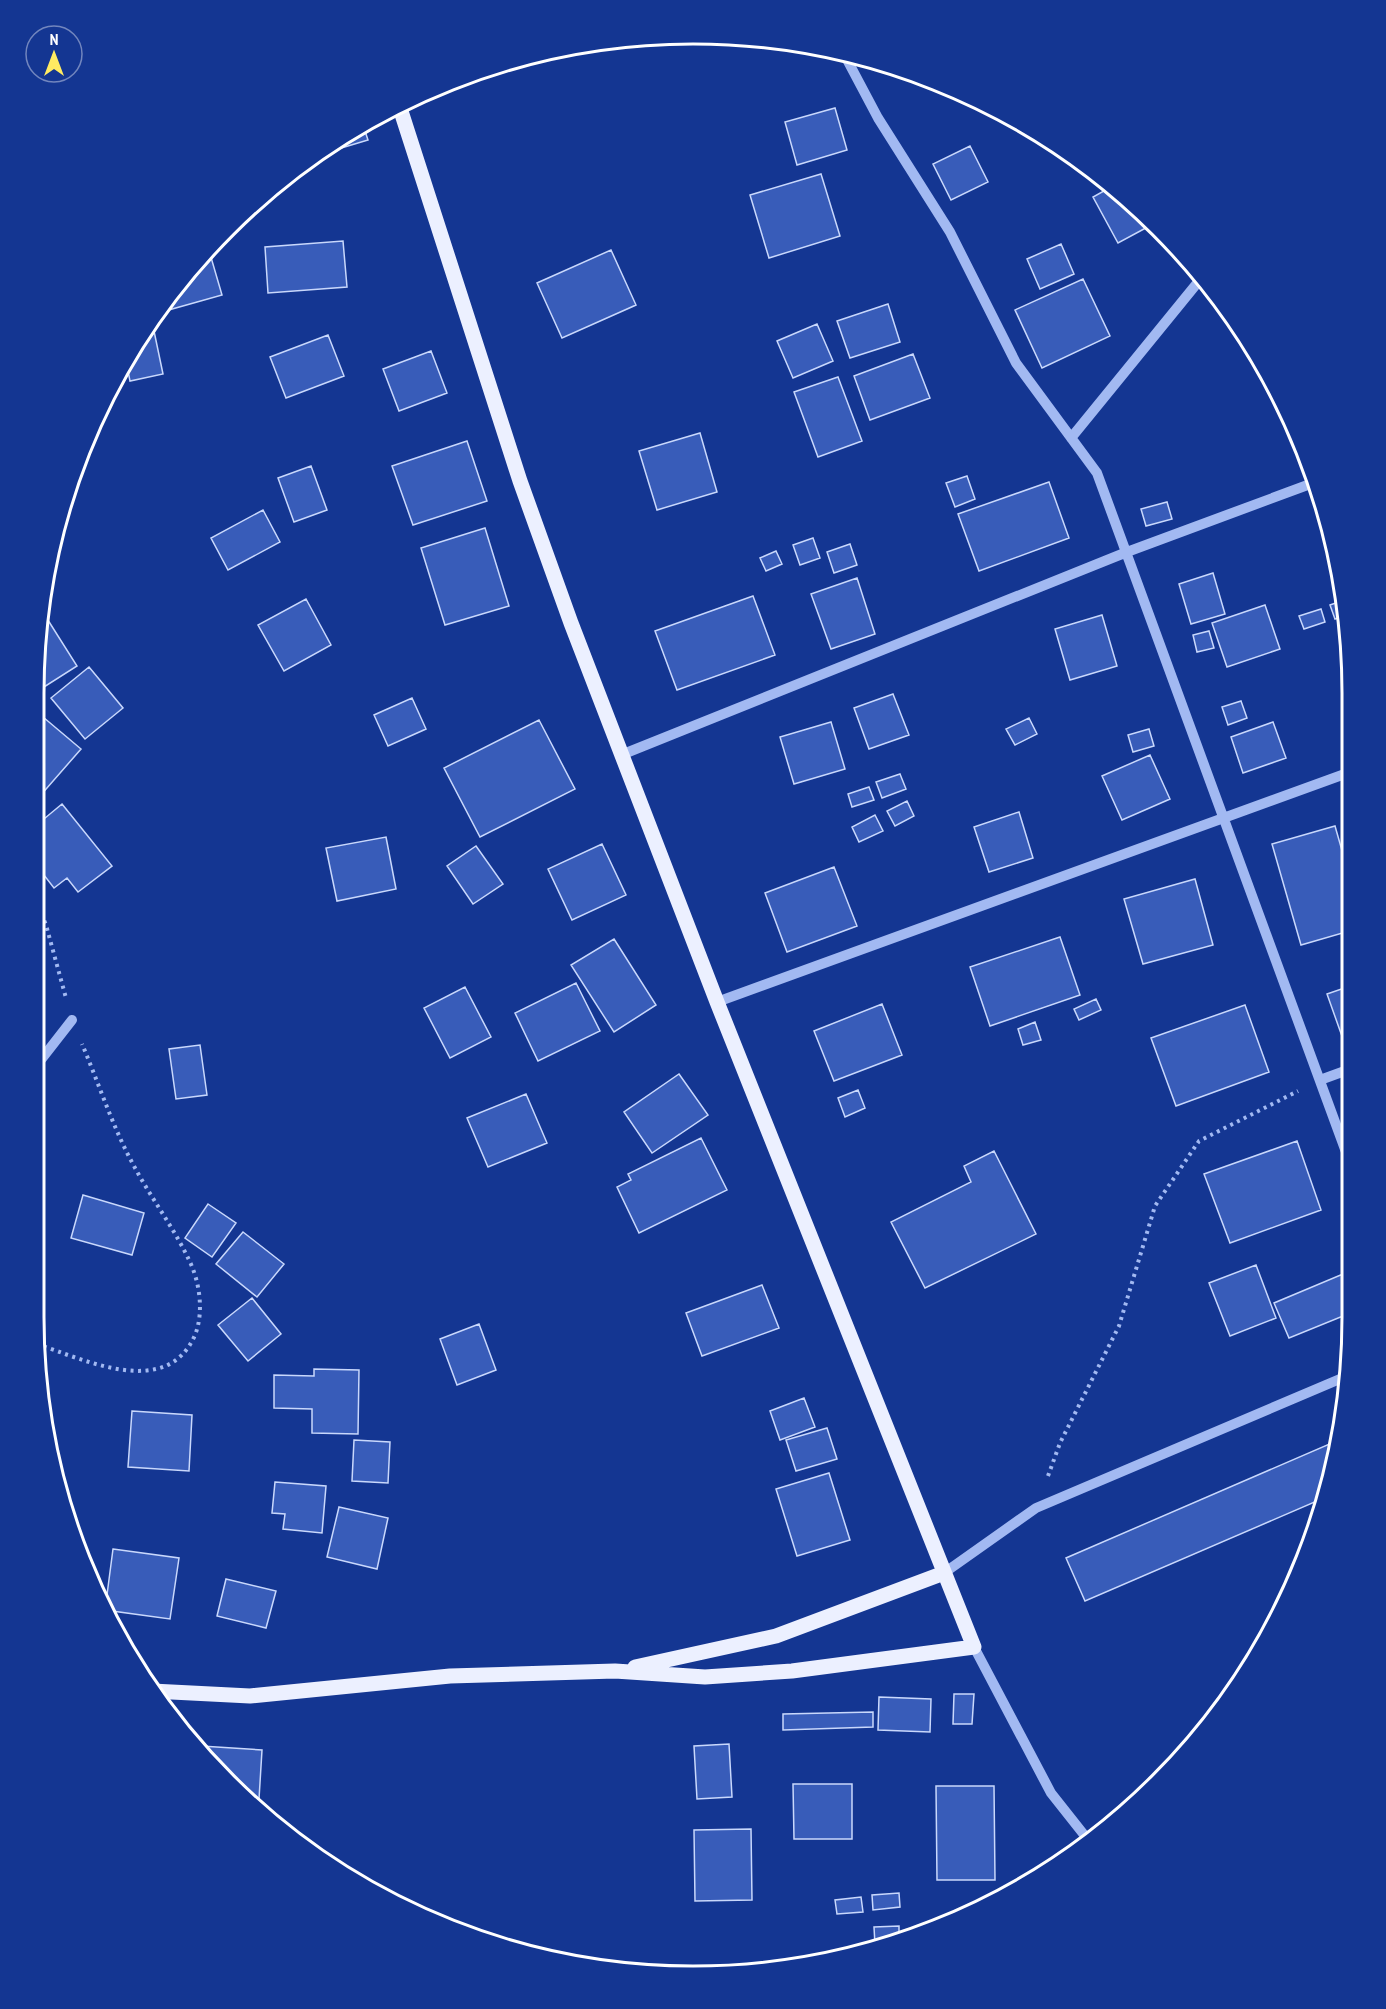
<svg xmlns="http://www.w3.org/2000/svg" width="1386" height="2009" font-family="'PT Sans Narrow',sans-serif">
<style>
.building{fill:#385cb9;stroke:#c9d8fc;stroke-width:1.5}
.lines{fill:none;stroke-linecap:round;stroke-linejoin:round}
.path{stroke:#a2b9f2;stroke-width:4;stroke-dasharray:3 4.5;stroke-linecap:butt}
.minor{stroke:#a2b9f2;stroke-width:10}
.major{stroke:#ecf0ff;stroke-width:15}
.rim{fill:none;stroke:#fff;stroke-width:3}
</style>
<rect width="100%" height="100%" fill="#143692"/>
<path class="building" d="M 835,108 L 847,150 L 797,165 L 785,122 Z
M 363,125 L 368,140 L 328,152 L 327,144 Z
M 970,146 L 988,182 L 951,200 L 933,164 Z
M 821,174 L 840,236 L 769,258 L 750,195 Z
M 1111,187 L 1155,223 L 1118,243 L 1093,197 Z
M 343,241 L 347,287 L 268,293 L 265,247 Z
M 1061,244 L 1074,274 L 1040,289 L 1027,259 Z
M 208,247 L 222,295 L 165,311 L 162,302 L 169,291 Z
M 611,250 L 636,305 L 562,338 L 537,283 Z
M 1083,279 L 1110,336 L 1042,368 L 1015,310 Z
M 888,304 L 900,342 L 850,358 L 837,321 Z
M 817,324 L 833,361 L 793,378 L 777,341 Z
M 154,331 L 163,374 L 130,381 L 126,361 L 144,333 Z
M 328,335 L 344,376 L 286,398 L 270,357 Z
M 431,351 L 447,393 L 399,411 L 383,369 Z
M 913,354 L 930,398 L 870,420 L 854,376 Z
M 838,377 L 862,441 L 818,457 L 794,392 Z
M 700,433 L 717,492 L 657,510 L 639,451 Z
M 467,441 L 487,501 L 413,525 L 392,466 Z
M 311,466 L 327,510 L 294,522 L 278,478 Z
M 967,476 L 975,499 L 955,507 L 946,483 Z
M 1049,482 L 1069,538 L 979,571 L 958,514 Z
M 1167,502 L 1172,519 L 1146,526 L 1141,509 Z
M 263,510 L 280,542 L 228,570 L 211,538 Z
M 485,528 L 509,606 L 445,625 L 421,548 Z
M 813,538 L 820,558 L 800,565 L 793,545 Z
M 850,544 L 857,565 L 834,573 L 827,552 Z
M 776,551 L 782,564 L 766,571 L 760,558 Z
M 1213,573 L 1225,614 L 1191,624 L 1179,584 Z
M 857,578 L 875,634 L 831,649 L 811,594 Z
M 753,596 L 775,655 L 677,690 L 655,631 Z
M 306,599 L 331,645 L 284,671 L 258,625 Z
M 1344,600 L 1345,616 L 1335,619 L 1330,605 Z
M 1265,605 L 1280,649 L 1227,667 L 1212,623 Z
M 1321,609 L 1325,622 L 1304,629 L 1299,616 Z
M 1102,615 L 1117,666 L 1070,680 L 1055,629 Z
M 46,617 L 77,666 L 33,694 L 40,621 Z
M 1209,631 L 1214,648 L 1197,652 L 1193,635 Z
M 89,667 L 123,708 L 85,739 L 51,698 Z
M 893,694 L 909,735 L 869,749 L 854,708 Z
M 412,698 L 426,729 L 388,746 L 374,715 Z
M 1241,701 L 1247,718 L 1228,725 L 1222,707 Z
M 43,717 L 81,749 L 40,796 L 33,790 L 33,729 Z
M 1029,718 L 1037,734 L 1015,745 L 1006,729 Z
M 539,720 L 575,789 L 480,837 L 444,768 Z
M 831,722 L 845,769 L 794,784 L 780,737 Z
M 1273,722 L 1286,758 L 1243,773 L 1231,737 Z
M 1149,729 L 1154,746 L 1133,752 L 1128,735 Z
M 1150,755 L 1170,799 L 1122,820 L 1102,776 Z
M 900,774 L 906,789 L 882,798 L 876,782 Z
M 869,787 L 874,800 L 852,807 L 848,794 Z
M 907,801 L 914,816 L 895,826 L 887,811 Z
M 62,804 L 112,866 L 78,892 L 67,878 L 54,888 L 33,861 L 33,850 L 40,844 L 33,836 L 33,828 Z
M 1019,812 L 1033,858 L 989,872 L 974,827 Z
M 875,815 L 883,831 L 859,842 L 852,827 Z
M 1335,826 L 1353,889 L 1353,930 L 1301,945 L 1272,844 Z
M 386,837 L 396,889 L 337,901 L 326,848 Z
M 602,844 L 626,895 L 572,920 L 548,869 Z
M 476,846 L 503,884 L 473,904 L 447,866 Z
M 834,867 L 857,926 L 787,952 L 765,893 Z
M 1195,879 L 1213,945 L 1143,964 L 1124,899 Z
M 1060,937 L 1080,995 L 990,1026 L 970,967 Z
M 614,939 L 656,1005 L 614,1032 L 571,965 Z
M 576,983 L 600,1031 L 538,1061 L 515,1013 Z
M 1353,985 L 1353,1036 L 1343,1039 L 1327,994 Z
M 465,987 L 491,1037 L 450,1058 L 424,1008 Z
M 1096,999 L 1101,1010 L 1079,1020 L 1074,1009 Z
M 882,1004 L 902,1055 L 834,1081 L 814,1031 Z
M 1245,1005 L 1269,1072 L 1176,1106 L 1151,1038 Z
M 1035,1022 L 1041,1040 L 1023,1045 L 1018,1029 Z
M 200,1045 L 207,1095 L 176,1099 L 169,1049 Z
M 679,1074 L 708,1115 L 652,1153 L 624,1112 Z
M 858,1090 L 865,1108 L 845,1117 L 838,1098 Z
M 526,1094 L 547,1143 L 488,1167 L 467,1118 Z
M 701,1138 L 727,1190 L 639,1233 L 617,1187 L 631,1180 L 628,1174 Z
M 1297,1141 L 1321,1210 L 1230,1243 L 1204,1174 Z
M 994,1151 L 1036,1234 L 925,1288 L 891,1222 L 971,1182 L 964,1166 Z
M 83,1195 L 144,1213 L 132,1255 L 71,1238 Z
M 208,1204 L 236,1223 L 212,1257 L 185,1238 Z
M 243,1232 L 284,1264 L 257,1297 L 216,1264 Z
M 33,1262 L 38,1264 L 33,1277 Z
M 1256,1265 L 1276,1318 L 1230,1336 L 1209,1283 Z
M 1343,1274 L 1353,1297 L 1353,1312 L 1289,1338 L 1274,1303 Z
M 762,1285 L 779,1328 L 702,1356 L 686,1313 Z
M 252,1298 L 281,1334 L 248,1361 L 218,1325 Z
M 479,1324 L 496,1370 L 457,1385 L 440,1339 Z
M 314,1369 L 359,1370 L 358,1434 L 312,1433 L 312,1409 L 274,1408 L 274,1375 L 314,1376 Z
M 804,1398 L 815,1427 L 780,1440 L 770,1411 Z
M 132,1411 L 192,1415 L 189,1471 L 128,1467 Z
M 827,1428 L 837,1459 L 796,1471 L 786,1440 Z
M 1341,1439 L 1324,1498 L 1085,1601 L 1066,1558 Z
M 354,1440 L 390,1442 L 388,1483 L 352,1481 Z
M 829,1473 L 850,1540 L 797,1556 L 776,1489 Z
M 275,1482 L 326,1486 L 322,1533 L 283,1529 L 285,1514 L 272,1513 Z
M 339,1507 L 388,1518 L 377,1569 L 327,1557 Z
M 113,1549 L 179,1558 L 170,1619 L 105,1610 Z
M 226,1579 L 276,1591 L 266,1628 L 217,1616 Z
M 954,1694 L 974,1694 L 972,1724 L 953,1724 Z
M 879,1697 L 931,1699 L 930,1732 L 878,1730 Z
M 873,1712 L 873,1727 L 783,1730 L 783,1714 Z
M 729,1744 L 732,1797 L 697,1799 L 694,1746 Z
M 201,1746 L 262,1750 L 259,1799 L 245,1798 Z
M 793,1784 L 852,1784 L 852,1839 L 794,1839 Z
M 936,1786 L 994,1786 L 995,1880 L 937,1880 Z
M 751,1829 L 752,1900 L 695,1901 L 694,1830 Z
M 899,1893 L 900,1907 L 873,1910 L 872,1895 Z
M 861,1897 L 863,1912 L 837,1914 L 835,1900 Z
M 899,1926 L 899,1937 L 875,1945 L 874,1927 Z"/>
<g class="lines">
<path class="path" d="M 33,893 L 46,925 L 66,998
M 37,1344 C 85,1360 167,1400 195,1335 C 204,1313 200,1282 189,1260 C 174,1228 151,1198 134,1166 C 113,1128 99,1084 82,1044
M 1048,1476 L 1060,1443 L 1119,1326 L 1155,1206 L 1199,1141 L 1298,1091"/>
<path class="minor" d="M 843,52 L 878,118 L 950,232 L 1016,363 L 1097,473 L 1353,1171
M 1071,438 L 1203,276
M 621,755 L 1127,552 L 1313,483
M 717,1002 L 1353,771
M 33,1070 L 72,1020
M 1320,1080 L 1353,1068
M 944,1573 L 1036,1508 L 1347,1376
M 974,1647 L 1051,1793 L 1089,1841"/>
<path class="major" d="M 635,1667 L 776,1636 L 944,1573
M 152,1691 L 250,1696 L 450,1676 L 615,1671 L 705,1677 L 792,1671 L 974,1647 L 717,1002 L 571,623 L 520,481 L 399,105"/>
</g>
<path d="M0 0H1386V2009H0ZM693 44H693A649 649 0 0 1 1342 693V1317A649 649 0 0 1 693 1966H693A649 649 0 0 1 44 1317V693A649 649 0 0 1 693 44Z" fill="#143692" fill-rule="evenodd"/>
<path class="rim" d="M693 44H693A649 649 0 0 1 1342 693V1317A649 649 0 0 1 693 1966H693A649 649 0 0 1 44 1317V693A649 649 0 0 1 693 44Z"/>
<g transform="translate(54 54)"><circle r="28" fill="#143692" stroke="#7286be" stroke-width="1.5"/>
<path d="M0-4.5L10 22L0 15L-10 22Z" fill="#ffeb62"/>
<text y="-9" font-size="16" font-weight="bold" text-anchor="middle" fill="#ffffff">N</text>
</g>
</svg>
